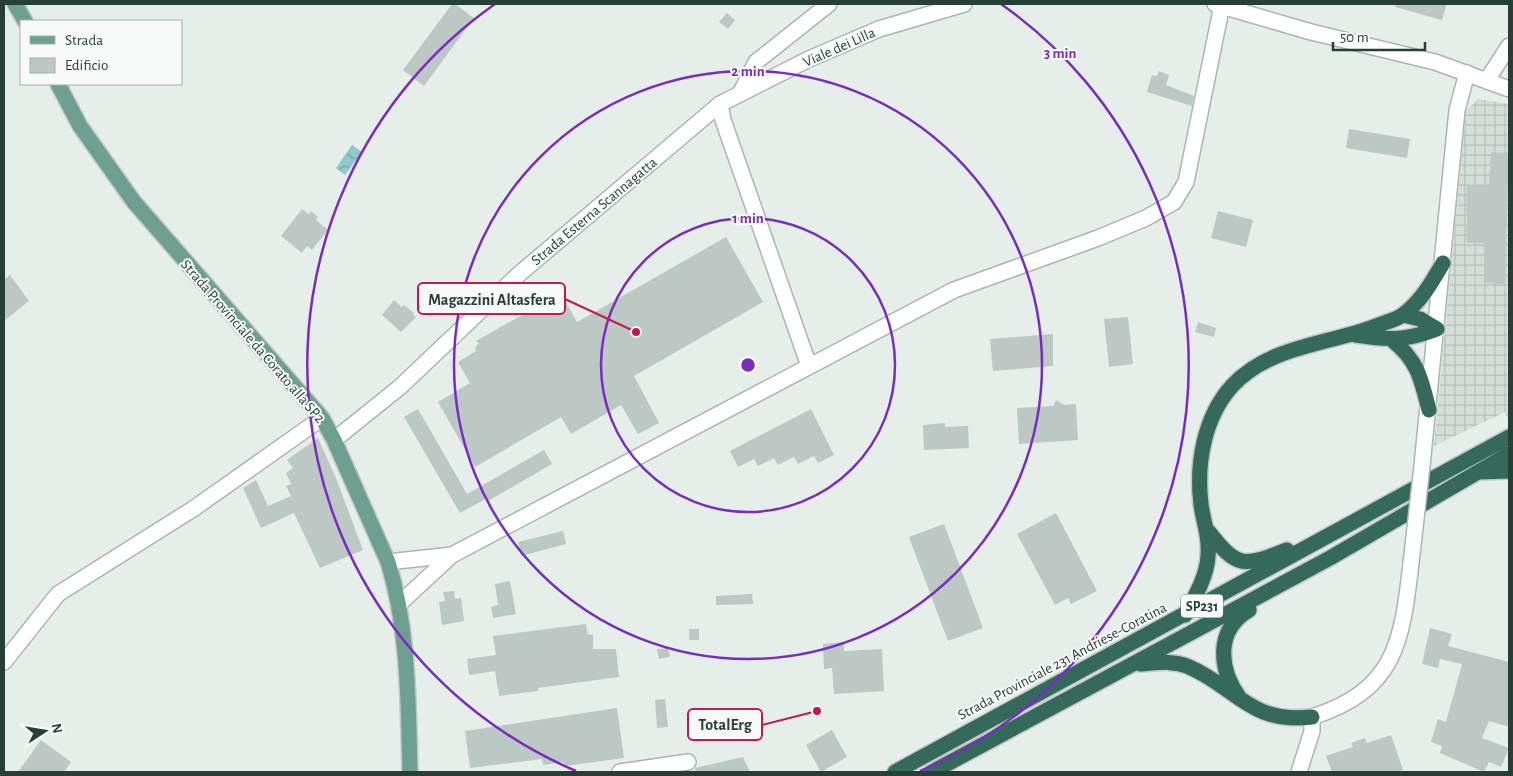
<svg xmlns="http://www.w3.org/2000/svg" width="1513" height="776" font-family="'Alegreya Sans',sans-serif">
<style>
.industrial{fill:url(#industrial-grid)}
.water{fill:url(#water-waves)}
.building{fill:#bcc8c3}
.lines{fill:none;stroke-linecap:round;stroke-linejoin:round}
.minor-casing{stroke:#a9b6b1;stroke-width:18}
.major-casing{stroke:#c2c9c7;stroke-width:18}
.highway-casing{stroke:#c2c9c7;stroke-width:18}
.minor{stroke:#fff;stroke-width:15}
.major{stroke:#6ea091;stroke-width:15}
.highway{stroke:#34695c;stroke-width:15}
.minor-bridge-casing{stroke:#a9b6b1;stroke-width:18;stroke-linecap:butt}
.minor-bridge{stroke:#fff;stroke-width:15}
.ring{fill:none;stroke:#7b2cbf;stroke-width:2.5}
.labels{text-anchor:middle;stroke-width:4;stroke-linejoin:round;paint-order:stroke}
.shield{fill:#f7faf8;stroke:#657771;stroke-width:1}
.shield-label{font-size:14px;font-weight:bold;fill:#263f37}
.street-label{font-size:15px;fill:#263f37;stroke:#f7faf8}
.centre{fill:#7b2cbf;stroke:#f7faf8;stroke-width:2.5}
.ring-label{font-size:15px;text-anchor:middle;font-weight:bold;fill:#7b2cbf;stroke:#f7faf8;stroke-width:4;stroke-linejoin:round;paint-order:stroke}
.leader{fill:none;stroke:#c2185b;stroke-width:2}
.callout-dot{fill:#c2185b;stroke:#f7faf8;stroke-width:2}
.callout{fill:#f7faf8;stroke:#c2185b;stroke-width:2}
.callout-label{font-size:16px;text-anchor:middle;font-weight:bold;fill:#263f37}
</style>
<defs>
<pattern id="industrial-grid" width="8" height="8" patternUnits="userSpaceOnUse" patternTransform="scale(1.25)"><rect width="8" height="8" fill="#d4ded9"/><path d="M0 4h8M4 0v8" fill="none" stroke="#b6c0bb"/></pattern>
<pattern id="water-waves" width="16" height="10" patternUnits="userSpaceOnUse" patternTransform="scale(1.25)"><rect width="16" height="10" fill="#93c7ce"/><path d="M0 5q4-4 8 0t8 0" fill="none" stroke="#78a3a8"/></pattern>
</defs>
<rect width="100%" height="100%" fill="#e6eeea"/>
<path class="industrial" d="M 1478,99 L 1509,104 L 1509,424 L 1505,412 L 1434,446 L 1466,111 Z"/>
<path class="water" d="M 352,145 L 362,152 L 345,175 L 336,168 Z"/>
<path class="building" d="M 452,4 L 455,4 L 474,18 L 424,86 L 403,70 Z
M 1396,4 L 1447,4 L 1442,20 L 1395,7 Z
M 727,13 L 735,20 L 728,29 L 719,22 Z
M 1159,71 L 1169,75 L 1166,85 L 1194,96 L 1192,106 L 1147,92 L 1152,75 L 1157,76 Z
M 1349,129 L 1410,139 L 1407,158 L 1346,148 Z
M 1491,152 L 1509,153 L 1504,284 L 1484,283 L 1486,243 L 1467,243 L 1467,186 L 1489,186 Z
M 302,209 L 309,214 L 311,211 L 318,217 L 316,220 L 328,230 L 312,250 L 307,246 L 302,253 L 281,236 Z
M 1218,211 L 1253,220 L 1246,247 L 1211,238 Z
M 726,237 L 763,302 L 634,376 L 659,423 L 638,434 L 621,405 L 571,434 L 561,417 L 475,467 L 438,402 L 470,383 L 458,362 L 476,351 L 475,348 L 479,343 L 476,341 L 561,293 L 577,322 Z
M 10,275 L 29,301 L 4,321 L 4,280 Z
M 394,300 L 402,307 L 404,305 L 414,313 L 413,315 L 416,317 L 401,332 L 382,315 Z
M 1128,317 L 1133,364 L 1109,367 L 1104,319 Z
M 1198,322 L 1216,328 L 1214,337 L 1195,332 Z
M 1053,334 L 1053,366 L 993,371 L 990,339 Z
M 1056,400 L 1064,405 L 1076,404 L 1078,440 L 1019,444 L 1017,408 L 1053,406 Z
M 418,409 L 467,494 L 544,450 L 552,464 L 488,501 L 487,498 L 460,513 L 404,417 Z
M 811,409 L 834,455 L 818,463 L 814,456 L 798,464 L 794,457 L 778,465 L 774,458 L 758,466 L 754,459 L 738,467 L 730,451 Z
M 945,423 L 945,427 L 968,426 L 969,448 L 924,450 L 923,425 Z
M 318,438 L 336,478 L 363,550 L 320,568 L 294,513 L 261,528 L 243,488 L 256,480 L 268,506 L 291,496 L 286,486 L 291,484 L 286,473 L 293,468 L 287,460 Z
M 1056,513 L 1097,591 L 1071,604 L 1068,598 L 1055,605 L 1017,534 Z
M 944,524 L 983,628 L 948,641 L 909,537 Z
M 563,531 L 566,544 L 521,556 L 518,542 Z
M 510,581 L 516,614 L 493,618 L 491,607 L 498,605 L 495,584 Z
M 454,591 L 455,599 L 461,598 L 464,621 L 442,625 L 439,602 L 445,601 L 443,592 Z
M 752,594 L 753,604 L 716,605 L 716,596 Z
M 586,624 L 588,635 L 593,634 L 593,649 L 616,649 L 619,677 L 538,688 L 538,691 L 499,696 L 495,671 L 469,675 L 467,659 L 496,655 L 493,636 Z
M 1430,628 L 1452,634 L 1448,646 L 1509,662 L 1509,727 L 1489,721 L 1482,738 L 1509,748 L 1501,767 L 1489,762 L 1484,772 L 1440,753 L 1442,746 L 1431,742 L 1438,719 L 1446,722 L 1462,664 L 1440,659 L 1438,668 L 1422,664 Z
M 689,629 L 699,629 L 699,640 L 689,640 Z
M 844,642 L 844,651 L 882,649 L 884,691 L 834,694 L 832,668 L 824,669 L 823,644 Z
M 668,648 L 670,657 L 659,659 L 657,649 Z
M 665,699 L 668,727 L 657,728 L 655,700 Z
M 617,708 L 624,758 L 565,766 L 564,762 L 543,765 L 542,759 L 470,768 L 465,731 Z
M 832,730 L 847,757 L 821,772 L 806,745 Z
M 1391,735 L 1403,770 L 1396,772 L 1332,772 L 1326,756 L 1353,747 L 1351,743 L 1365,738 L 1367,743 Z
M 41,740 L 71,762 L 64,772 L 18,772 Z
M 743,757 L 750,772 L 695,772 L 695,768 Z"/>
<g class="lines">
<g class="minor-casing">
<path id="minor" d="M 1215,4 L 1311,32 L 1435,62 L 1509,89
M 1487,80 L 1509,46
M 741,92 L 756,62 L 829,4
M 720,104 L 723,120 L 809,366
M 334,440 L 400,387 L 518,275 L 720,104 L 809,59 L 879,29 L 964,4
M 1422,466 L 1457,110 L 1467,73
M 388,562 L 452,555
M 398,605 L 452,555 L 954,290 L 1098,238 L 1146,218 L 1174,202 L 1186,182 L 1222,5
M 4,662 L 58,594 L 193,509 L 322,418
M 620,772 L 688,762
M 1299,772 L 1312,731 L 1312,717 C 1396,690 1402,642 1411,563"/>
</g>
<g class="major-casing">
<path id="major" d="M 15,4 L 25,21
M 58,84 L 80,126 L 134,202 L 322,418 L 334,440 L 388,562 C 409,630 408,701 410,772"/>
</g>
<g class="highway-casing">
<path id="highway" d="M 1403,315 L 1420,319 L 1437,329
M 1356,335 C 1388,340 1406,341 1437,329
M 1392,340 C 1418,361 1421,378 1429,410
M 1478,472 L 1509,471
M 1208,531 C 1238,569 1243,567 1287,550
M 1185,615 C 1195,597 1207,576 1208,556 C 1210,534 1203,523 1201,504 C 1196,464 1204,417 1232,386 C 1270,345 1328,345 1376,326 C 1385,322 1397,320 1404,314 C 1422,300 1432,282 1443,263
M 1141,664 C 1156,663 1172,660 1187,666 C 1237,687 1249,724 1312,717
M 1239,697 C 1219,669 1215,630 1249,610
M 895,772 L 1509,437
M 932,772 L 1330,558 L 1509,454"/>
</g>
<use href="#minor" class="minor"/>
<use href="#major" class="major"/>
<use href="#highway" class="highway"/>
<g class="minor-bridge-casing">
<path id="minor-bridge" d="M 1411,563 L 1422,466"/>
</g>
<use href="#minor-bridge" class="minor-bridge"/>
</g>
<g class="ring">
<circle cx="748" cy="365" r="147"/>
<circle cx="748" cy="365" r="294"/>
<path d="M576 771A441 441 0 0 1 495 4M1001 4A441 441 0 0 1 920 771"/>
</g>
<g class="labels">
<rect class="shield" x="1181" y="594.5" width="42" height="23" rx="4"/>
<g class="shield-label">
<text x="1202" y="611">SP231</text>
</g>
<g class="street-label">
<text transform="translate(839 47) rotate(-24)" y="5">Viale dei Lilla</text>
<text transform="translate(594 211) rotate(-40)" y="5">Strada Esterna Scannagatta</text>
<text transform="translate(253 341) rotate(49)" y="5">Strada Provinciale da Corato alla SP2</text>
<text transform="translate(1062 661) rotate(-28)" y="5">Strada Provinciale 231 Andriese-Coratina</text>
</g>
</g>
<circle cx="748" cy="365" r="8" class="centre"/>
<g class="ring-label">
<text x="1060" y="58">3 min</text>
<text x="748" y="76">2 min</text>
<text x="748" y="223">1 min</text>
</g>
<path class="leader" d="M636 332L565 299M817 711L762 725"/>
<g class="callout-dot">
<circle cx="636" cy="332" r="5"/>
<circle cx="817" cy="711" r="5"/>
</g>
<g class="callout">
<rect x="418" y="283" width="147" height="31" rx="5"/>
<rect x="688" y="709" width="74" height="31" rx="5"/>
</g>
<g class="callout-label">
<text x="492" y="305">Magazzini Altasfera</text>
<text x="725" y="730">TotalErg</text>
</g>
<rect width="1513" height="776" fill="none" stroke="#263f37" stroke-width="10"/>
<rect x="20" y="20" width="162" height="65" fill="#f7faf8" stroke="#a3afab"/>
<rect x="30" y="36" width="25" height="8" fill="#6ea091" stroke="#a3afab"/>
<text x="65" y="45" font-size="15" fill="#263f37">Strada</text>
<rect x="30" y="58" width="25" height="15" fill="#bcc8c3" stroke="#a3afab"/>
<text x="65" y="70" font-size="15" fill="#263f37">Edificio</text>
<g transform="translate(45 731) rotate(78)" stroke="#f7faf8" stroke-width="4" paint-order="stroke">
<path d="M0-4L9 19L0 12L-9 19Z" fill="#263f37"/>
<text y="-8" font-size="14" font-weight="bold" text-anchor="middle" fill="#263f37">N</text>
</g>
<path d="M1333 42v8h92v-8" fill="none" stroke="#263f37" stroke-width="2.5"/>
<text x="1340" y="42" font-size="15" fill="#263f37" stroke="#f7faf8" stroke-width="4" paint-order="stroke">50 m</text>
</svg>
